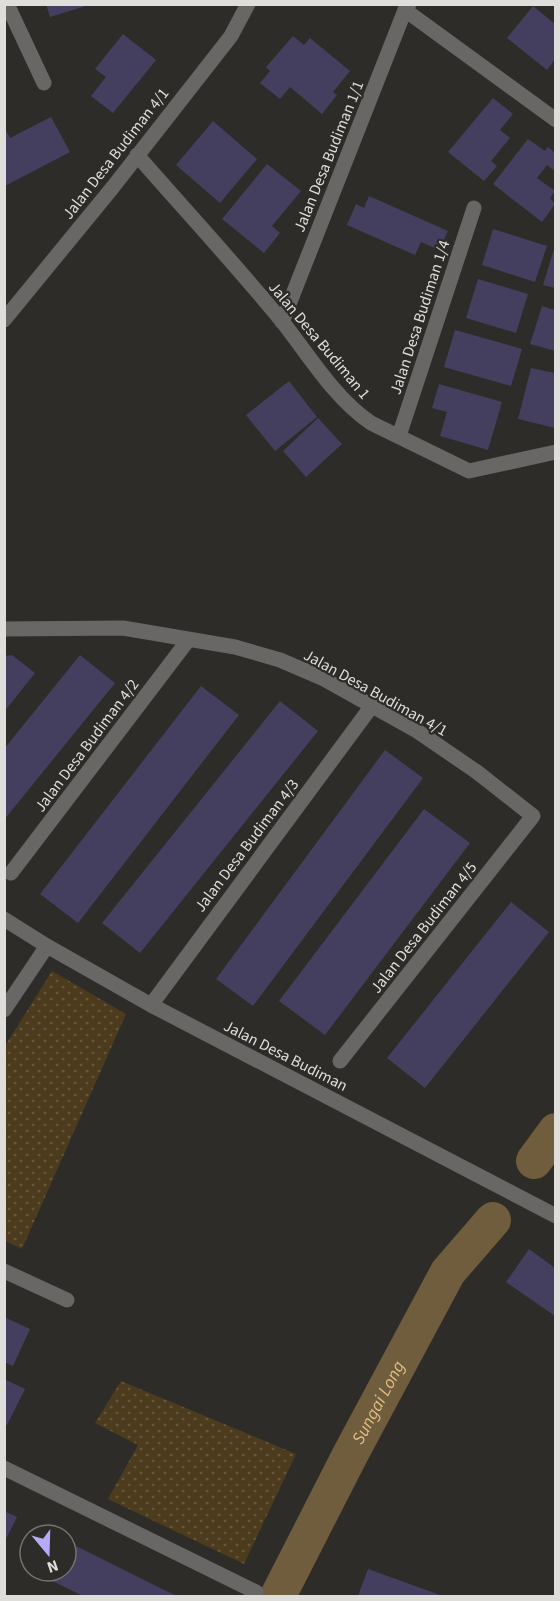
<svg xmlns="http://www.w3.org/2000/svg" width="560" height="1601" font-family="'Source Sans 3',sans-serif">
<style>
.park{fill:url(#park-dots)}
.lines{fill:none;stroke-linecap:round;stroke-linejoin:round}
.river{stroke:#6f5d3d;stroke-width:36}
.building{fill:#443f5e}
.minor{stroke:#686765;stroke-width:15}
.labels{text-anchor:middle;stroke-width:4.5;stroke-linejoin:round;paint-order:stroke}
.street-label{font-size:16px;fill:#dfdedb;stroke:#2d2c28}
.water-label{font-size:18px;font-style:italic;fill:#debe85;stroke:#2d2c28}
</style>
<defs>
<pattern id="park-dots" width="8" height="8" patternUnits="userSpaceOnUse" patternTransform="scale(1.5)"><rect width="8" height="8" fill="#4c3c1d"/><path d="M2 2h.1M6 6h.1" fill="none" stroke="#65583d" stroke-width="1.8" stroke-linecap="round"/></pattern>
</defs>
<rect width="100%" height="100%" fill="#2d2c28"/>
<path class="park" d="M 52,971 L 126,1014 L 22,1249 L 5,1241 L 5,1046 Z
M 121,1381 L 296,1454 L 244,1564 L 108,1499 L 138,1445 L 95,1423 Z"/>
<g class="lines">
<g class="river">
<path d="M 534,1161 L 556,1131"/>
<path id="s1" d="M 278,1596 L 351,1453 L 448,1272 L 493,1220"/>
</g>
</g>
<path class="building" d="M 46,4 L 89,4 L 89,5 L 50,17 Z
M 533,6 L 555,24 L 555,59 L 547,70 L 507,38 Z
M 123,34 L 156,60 L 113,113 L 91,96 L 106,77 L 95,69 Z
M 293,36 L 304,45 L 310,38 L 350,71 L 333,92 L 337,95 L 322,114 L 290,87 L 280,99 L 260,83 L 270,71 L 266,67 Z
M 493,98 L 513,114 L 500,130 L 510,138 L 491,161 L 497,166 L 484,181 L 448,152 Z
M 51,117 L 70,152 L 5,186 L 4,127 L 10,138 Z
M 213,121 L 257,159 L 220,203 L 176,165 Z
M 528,139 L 545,151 L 548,147 L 555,153 L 555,167 L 553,170 L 547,165 L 537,178 L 555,191 L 550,198 L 555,204 L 542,222 L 493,184 Z
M 267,164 L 301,191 L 272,226 L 280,233 L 264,253 L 222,219 Z
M 369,196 L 448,231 L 439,250 L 421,242 L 415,255 L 347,225 L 356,204 L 364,208 Z
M 493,229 L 547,246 L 535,282 L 482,265 Z
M 555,246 L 555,288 L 543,285 Z
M 478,279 L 528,294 L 516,333 L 466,318 Z
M 542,306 L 555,310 L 555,351 L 530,344 Z
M 455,330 L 522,349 L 511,386 L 444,367 Z
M 531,368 L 555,373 L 555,428 L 518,419 Z
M 289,381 L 317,417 L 275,451 L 246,415 Z
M 439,384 L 502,402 L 488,450 L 440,436 L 447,412 L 432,408 Z
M 318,418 L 342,444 L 306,477 L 283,451 Z
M 12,655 L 35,673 L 4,712 L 4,656 Z
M 80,655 L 115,683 L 4,820 L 4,749 Z
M 201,686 L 239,715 L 78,923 L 40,894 Z
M 280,701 L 318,731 L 140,953 L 102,923 Z
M 385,750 L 423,778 L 253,1006 L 216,979 Z
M 424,809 L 470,843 L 325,1035 L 279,1001 Z
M 511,902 L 549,932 L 425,1088 L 387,1058 Z
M 529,1249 L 555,1268 L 555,1316 L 506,1282 Z
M 4,1317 L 30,1329 L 13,1366 L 4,1362 Z
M 4,1379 L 25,1389 L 7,1425 L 4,1424 Z
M 4,1511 L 17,1517 L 4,1543 Z
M 66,1541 L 158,1587 L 177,1596 L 83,1596 L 44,1577 L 47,1571 L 66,1571 Z
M 368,1569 L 443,1596 L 358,1596 Z"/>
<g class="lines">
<path class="minor" d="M 7,4 L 44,83
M 405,10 L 556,120
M 137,155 C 185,210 235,264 281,320 C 309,355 334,398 371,423 L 469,471 L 556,452
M 4,320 L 113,187 L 231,36 L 248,4
M 282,322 L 405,10 L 409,4
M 399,436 L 474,208
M 4,629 L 123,628 L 235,647 L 280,660 L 322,678 L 417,731 L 477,772 L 533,816 L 340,1061
M 11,873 L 189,639
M 4,919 L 47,946 L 151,1005 L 556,1216
M 151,1005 L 371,707
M 4,1010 L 47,946
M 4,1271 L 67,1300
M 4,1468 L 256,1592"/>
</g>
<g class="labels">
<g class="street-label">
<text transform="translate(115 153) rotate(-52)" y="6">Jalan Desa Budiman 4/1</text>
<text transform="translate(328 156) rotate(-68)" y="6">Jalan Desa Budiman 1/1</text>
<text transform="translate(419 317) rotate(-72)" y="6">Jalan Desa Budiman 1/4</text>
<text transform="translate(320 340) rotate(50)" y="6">Jalan Desa Budiman 1</text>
<text transform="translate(376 692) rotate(29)" y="6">Jalan Desa Budiman 4/1</text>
<text transform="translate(86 745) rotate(-53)" y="6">Jalan Desa Budiman 4/2</text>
<text transform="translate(246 845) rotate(-53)" y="6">Jalan Desa Budiman 4/3</text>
<text transform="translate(423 927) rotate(-52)" y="6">Jalan Desa Budiman 4/5</text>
<text transform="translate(286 1055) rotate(27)" y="6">Jalan Desa Budiman</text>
</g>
<g class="water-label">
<text dy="6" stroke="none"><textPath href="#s1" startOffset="218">Sungai Long</textPath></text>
</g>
</g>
<rect width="560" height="1601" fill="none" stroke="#dfdedb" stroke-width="12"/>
<g transform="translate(48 1553) rotate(161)"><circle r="28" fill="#2d2c28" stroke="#747370" stroke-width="1.5"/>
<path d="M0-4.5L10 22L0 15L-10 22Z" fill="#b7abf8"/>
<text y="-9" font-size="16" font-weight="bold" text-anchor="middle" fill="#dfdedb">N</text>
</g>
</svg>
